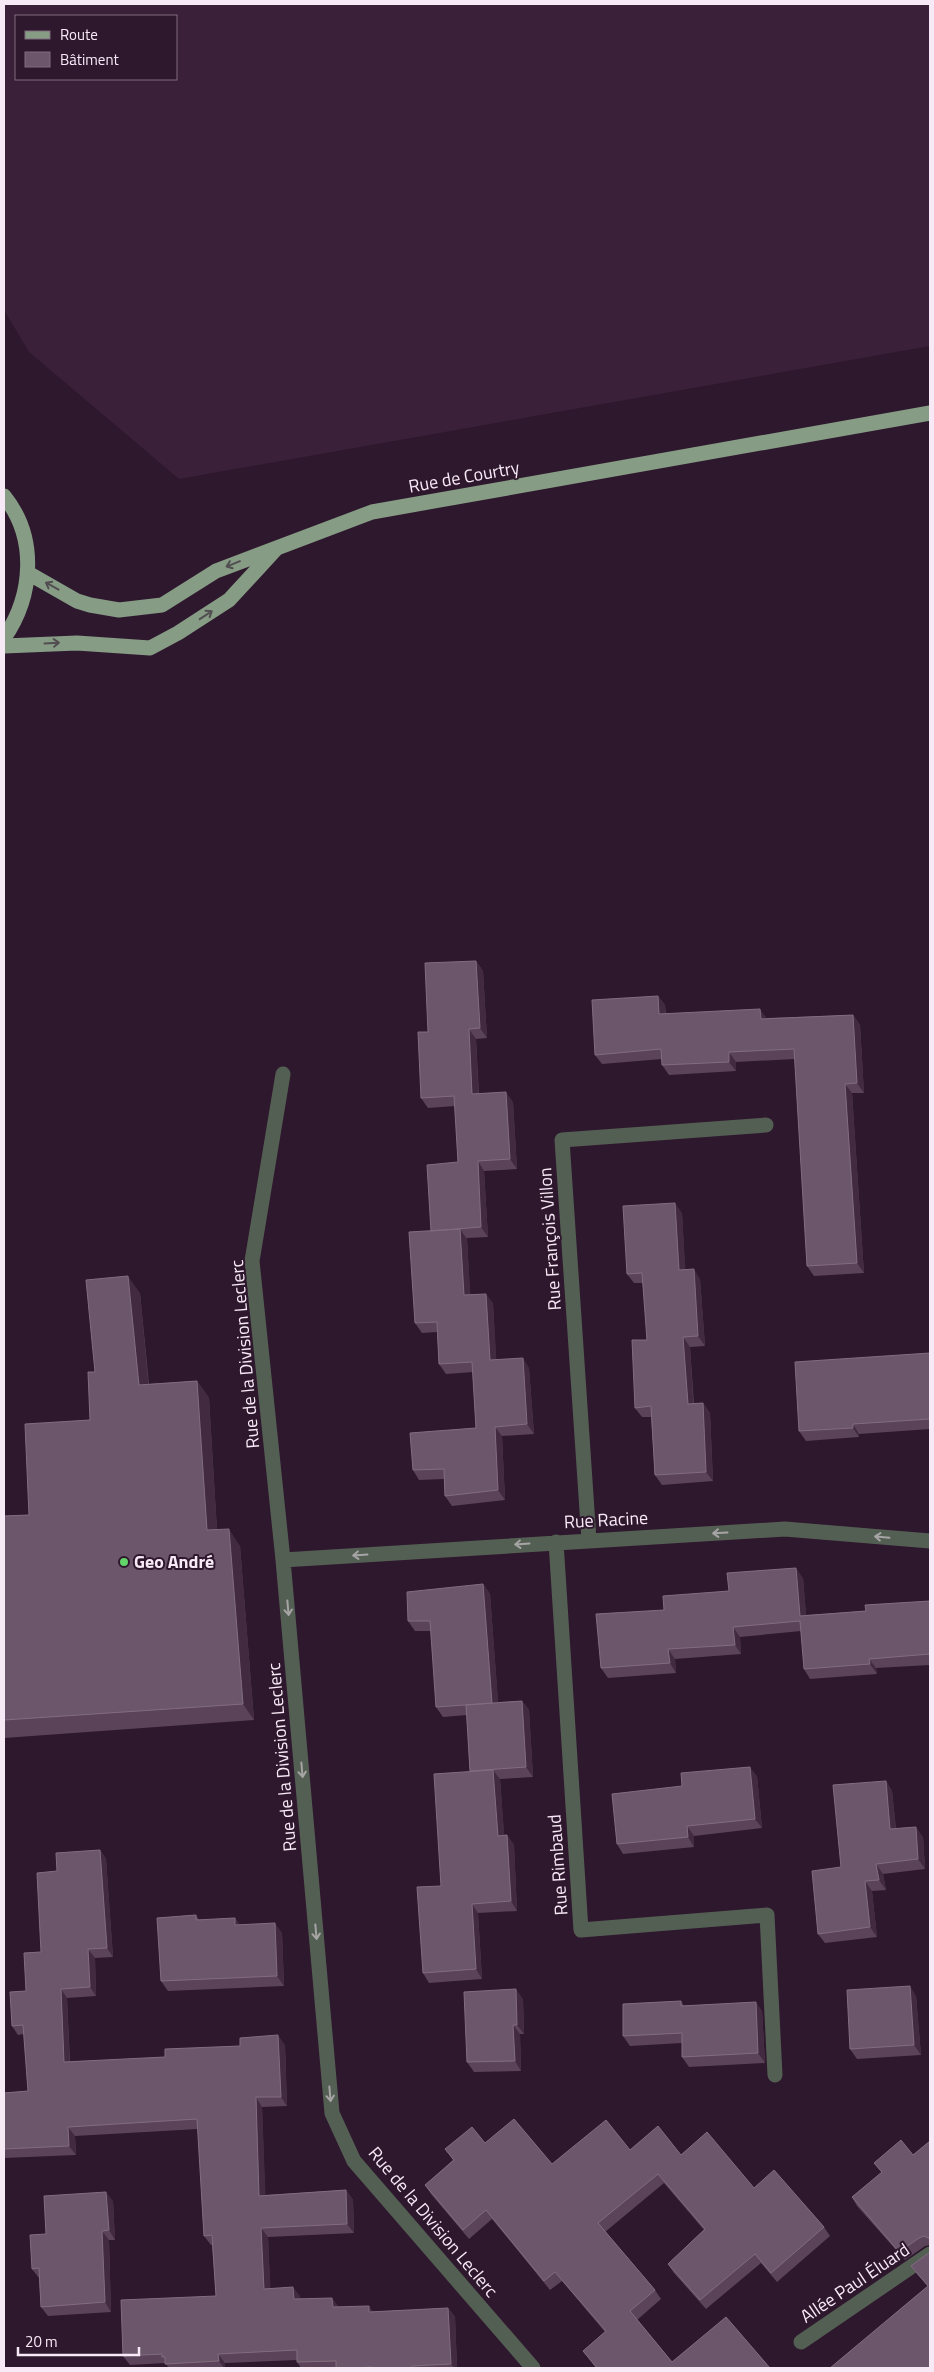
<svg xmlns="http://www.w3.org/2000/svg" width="934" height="2372" font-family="'Titillium Web',sans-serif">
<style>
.built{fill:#3a2039;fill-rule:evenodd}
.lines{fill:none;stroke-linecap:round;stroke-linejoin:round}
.minor{stroke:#545f54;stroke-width:15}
.major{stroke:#869c85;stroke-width:15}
.wall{fill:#5b445a}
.shaded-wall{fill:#422b41}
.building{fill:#6c566b;stroke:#826d80}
.oneway{stroke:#514d50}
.oneway2{stroke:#a6a4a5}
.poi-dot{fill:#63d468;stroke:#2e182d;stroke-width:2}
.labels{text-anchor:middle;stroke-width:4;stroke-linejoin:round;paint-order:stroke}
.street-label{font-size:18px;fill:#f8e9f6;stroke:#2e182d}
.poi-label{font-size:18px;font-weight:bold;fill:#f8e9f6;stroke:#2e182d;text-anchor:start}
</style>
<rect width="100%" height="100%" fill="#2e182d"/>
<path class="built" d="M 4,4 L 930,4 L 930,346 L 179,479 L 29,352 L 4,310 ZM 16,16 L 176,16 L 176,79 L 16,79 Z"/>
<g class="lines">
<path class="minor" d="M 283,1074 L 252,1261 L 283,1560 L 332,2113 L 354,2161 L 533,2368
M 589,1540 L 562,1140 L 766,1125
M 556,1542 L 581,1930 L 767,1915 L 775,2075
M 283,1560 L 785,1529 L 930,1541
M 801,2342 L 930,2254"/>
<path class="major" d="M 4,496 C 38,538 33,596 4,638
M 28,573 L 77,601 L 90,605 L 119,610 L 162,605 L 216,571 L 372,512 L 930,413
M 4,646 L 77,643 L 150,648 L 178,633 L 229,600 L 276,549"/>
</g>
<path class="wall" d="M 476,961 L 483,971 L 487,1038 L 476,1039 L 479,1094 L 513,1102 L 517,1169 L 484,1171 L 488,1237 L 467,1238 L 470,1295 L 493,1303 L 496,1360 L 529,1368 L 534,1434 L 502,1436 L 505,1500 L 452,1506 L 445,1496 L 444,1479 L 419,1480 L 413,1470 L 476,1428 L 473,1372 L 446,1374 L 439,1364 L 437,1332 L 422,1333 L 415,1323 L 431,1231 L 458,1162 L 455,1106 L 428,1108 L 421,1098 Z
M 658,996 L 665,1005 L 666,1014 L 767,1018 L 853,1015 L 860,1025 L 864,1093 L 852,1093 L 864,1273 L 814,1276 L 807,1266 L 795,1059 L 736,1062 L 736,1071 L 669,1075 L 662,1065 L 662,1059 L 602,1064 L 595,1055 Z
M 682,1213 L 685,1270 L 700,1279 L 705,1346 L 690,1347 L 694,1404 L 703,1403 L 710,1413 L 713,1481 L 662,1485 L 655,1475 L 651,1417 L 642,1417 L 635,1408 L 647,1340 L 643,1283 L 634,1283 L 627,1274 Z
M 140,1293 L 149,1384 L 197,1381 L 209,1398 L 217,1530 L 240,1546 L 254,1720 L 4,1738 L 4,1516 L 29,1515 L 90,1420 L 95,1372 Z
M 930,1353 L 930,1429 L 859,1434 L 859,1437 L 806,1441 L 799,1431 Z
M 803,1578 L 806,1615 L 866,1611 L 930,1601 L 930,1665 L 876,1668 L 877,1674 L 810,1679 L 804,1669 L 801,1631 L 740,1637 L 741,1654 L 675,1659 L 676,1673 L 608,1678 L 601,1668 L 664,1610 L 729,1591 Z
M 483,1584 L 490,1594 L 498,1702 L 522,1701 L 529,1710 L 533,1777 L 500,1779 L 504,1835 L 507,1835 L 514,1845 L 517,1911 L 478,1913 L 482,1979 L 429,1983 L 423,1973 L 441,1886 L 470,1771 L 467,1715 L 443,1717 L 436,1707 L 431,1631 L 415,1631 L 408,1621 Z
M 757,1776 L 762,1828 L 694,1836 L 694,1847 L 623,1854 L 617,1844 L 682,1786 Z
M 886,1781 L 892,1791 L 896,1829 L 923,1837 L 925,1869 L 883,1874 L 886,1890 L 872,1891 L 877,1937 L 825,1943 L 818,1934 L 841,1867 Z
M 100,1850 L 106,1859 L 113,1957 L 95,1958 L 96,1996 L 67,1998 L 70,2062 L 165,2057 L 285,2045 L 287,2106 L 262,2107 L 265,2195 L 346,2190 L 353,2200 L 354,2233 L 268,2237 L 270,2288 L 300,2296 L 300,2299 L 339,2307 L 373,2312 L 448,2308 L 455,2317 L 457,2368 L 301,2368 L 297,2362 L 297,2360 L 225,2363 L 225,2368 L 169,2368 L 165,2363 L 130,2365 L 123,2356 L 216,2296 L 212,2245 L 211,2245 L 204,2236 L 198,2129 L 75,2136 L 76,2155 L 4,2158 L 4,2093 L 28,2091 L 24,2034 L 18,2035 L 12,2026 L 26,1991 L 41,1952 L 57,1871 Z
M 196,1915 L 199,1920 L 235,1918 L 240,1925 L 282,1933 L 284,1986 L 168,1991 L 161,1981 Z
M 916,1996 L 921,2055 L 857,2059 L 850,2049 Z
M 523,1999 L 524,2034 L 520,2034 L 521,2071 L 474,2072 L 467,2062 Z
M 681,2001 L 684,2006 L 762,2011 L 765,2063 L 689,2067 L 682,2057 L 682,2043 L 630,2046 L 623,2036 Z
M 930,2141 L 930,2245 L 925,2246 L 905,2260 L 857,2206 L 852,2197 L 882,2173 L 874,2163 L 913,2155 Z
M 485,2143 L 552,2164 L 630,2150 L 681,2155 L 754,2188 L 824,2227 L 830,2236 L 777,2282 L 761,2263 L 706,2309 L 674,2273 L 668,2264 L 704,2230 L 664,2183 L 605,2232 L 655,2290 L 661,2299 L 637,2320 L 672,2362 L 770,2368 L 596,2368 L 583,2351 L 605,2332 L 562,2281 L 550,2290 L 492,2219 L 469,2239 L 431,2194 L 425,2185 L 453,2160 L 445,2149 Z
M 113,2201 L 115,2240 L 109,2240 L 111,2312 L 48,2316 L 41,2307 L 39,2278 L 32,2269 L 46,2234 Z
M 930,2252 L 930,2368 L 928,2286 L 917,2274 L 911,2266 Z"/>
<path class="shaded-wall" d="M 476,961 L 483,971 L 487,1038 L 480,1028 Z
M 658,996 L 665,1005 L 666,1024 L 659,1014 Z
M 760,1009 L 767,1019 L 761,1019 Z
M 853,1015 L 860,1025 L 864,1093 L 857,1083 Z
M 469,1029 L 476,1039 L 479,1104 L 472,1094 Z
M 729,1052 L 736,1062 L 736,1071 L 729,1062 Z
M 845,1084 L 852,1093 L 864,1273 L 857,1263 Z
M 506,1092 L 513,1102 L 517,1169 L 510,1159 Z
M 478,1161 L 484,1171 L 488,1237 L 481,1227 Z
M 675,1203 L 682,1213 L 686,1280 L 679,1270 Z
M 460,1229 L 467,1239 L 471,1305 L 464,1295 Z
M 694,1269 L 700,1279 L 705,1346 L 698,1336 Z
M 128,1276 L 140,1293 L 150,1401 L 139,1385 Z
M 486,1294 L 493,1303 L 497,1370 L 490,1360 Z
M 683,1337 L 690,1347 L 694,1414 L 688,1404 Z
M 523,1358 L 529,1368 L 534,1434 L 527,1424 Z
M 197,1381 L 209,1398 L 218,1547 L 207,1530 Z
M 703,1403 L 710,1413 L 713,1481 L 706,1472 Z
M 853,1424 L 859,1434 L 859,1437 L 853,1428 Z
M 495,1427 L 502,1436 L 505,1500 L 498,1490 Z
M 229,1529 L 240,1546 L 254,1720 L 243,1704 Z
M 796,1568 L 803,1578 L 807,1626 L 800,1616 Z
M 483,1584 L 490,1594 L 499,1713 L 492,1703 Z
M 733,1627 L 740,1637 L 741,1654 L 735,1645 Z
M 668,1649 L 675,1659 L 676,1673 L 670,1663 Z
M 869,1659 L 876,1668 L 877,1674 L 870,1664 Z
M 522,1701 L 529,1710 L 533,1777 L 526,1767 Z
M 750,1767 L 757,1776 L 762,1828 L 755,1819 Z
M 493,1770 L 500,1779 L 505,1845 L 498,1836 Z
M 886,1781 L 892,1791 L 897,1839 L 890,1829 Z
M 687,1826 L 694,1836 L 694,1847 L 688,1837 Z
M 916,1827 L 923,1837 L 925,1869 L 918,1859 Z
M 507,1835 L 514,1845 L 517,1911 L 511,1901 Z
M 100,1850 L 106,1859 L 113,1957 L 107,1948 Z
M 876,1864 L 883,1874 L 886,1890 L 879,1880 Z
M 865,1881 L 872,1891 L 877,1937 L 870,1927 Z
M 472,1904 L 478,1913 L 482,1979 L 476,1969 Z
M 235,1918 L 242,1927 L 235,1925 Z
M 275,1923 L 282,1933 L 284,1986 L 277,1976 Z
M 88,1949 L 95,1958 L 96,1996 L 90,1987 Z
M 910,1986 L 916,1996 L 921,2055 L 914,2045 Z
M 61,1989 L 67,1998 L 70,2071 L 64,2062 Z
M 516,1989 L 523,1999 L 524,2034 L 517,2025 Z
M 756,2002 L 762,2011 L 765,2063 L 758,2053 Z
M 513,2025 L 520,2034 L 521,2071 L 515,2061 Z
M 278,2035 L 285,2045 L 287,2106 L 281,2097 Z
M 256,2097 L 262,2107 L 266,2205 L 259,2196 Z
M 68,2127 L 75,2136 L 76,2155 L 69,2146 Z
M 346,2190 L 353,2200 L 354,2233 L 347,2224 Z
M 106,2192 L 113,2201 L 115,2240 L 109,2230 Z
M 261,2228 L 268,2237 L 271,2298 L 264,2289 Z
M 102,2231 L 109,2240 L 111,2312 L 105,2302 Z
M 293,2287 L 300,2296 L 301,2308 L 294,2299 Z
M 332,2298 L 339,2307 L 333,2307 Z
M 369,2306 L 376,2315 L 369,2312 Z
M 448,2308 L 455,2317 L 457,2368 L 454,2368 L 451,2364 Z
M 218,2354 L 225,2363 L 225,2368 L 224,2368 L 219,2361 Z"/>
<path class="building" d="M 476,961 L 480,1028 L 469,1029 L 472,1094 L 506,1092 L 510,1159 L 478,1161 L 481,1227 L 431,1231 L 427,1165 L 458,1162 L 454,1096 L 421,1098 L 418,1032 L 428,1032 L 425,963 Z
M 658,996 L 659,1014 L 760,1009 L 761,1019 L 853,1015 L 857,1083 L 845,1084 L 857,1263 L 807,1266 L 794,1049 L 729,1052 L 729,1062 L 662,1065 L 661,1049 L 595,1055 L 592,1000 Z
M 675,1203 L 679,1270 L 694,1269 L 698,1336 L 683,1337 L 688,1404 L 703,1403 L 706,1472 L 655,1475 L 651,1406 L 635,1408 L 632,1340 L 647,1340 L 642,1273 L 627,1274 L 623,1206 Z
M 460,1229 L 464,1295 L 486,1294 L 490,1360 L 523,1358 L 527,1424 L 495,1427 L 498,1490 L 445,1496 L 444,1469 L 413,1470 L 410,1433 L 476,1428 L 472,1362 L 439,1364 L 437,1322 L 415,1323 L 409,1232 Z
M 128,1276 L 139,1385 L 197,1381 L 207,1530 L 229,1529 L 243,1704 L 4,1720 L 4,1516 L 29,1515 L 25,1424 L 90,1420 L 88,1372 L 95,1372 L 86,1280 Z
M 930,1353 L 930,1419 L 853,1424 L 853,1428 L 799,1431 L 795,1362 Z
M 796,1568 L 800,1616 L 866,1611 L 865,1605 L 930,1601 L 930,1654 L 869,1659 L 870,1664 L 804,1669 L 800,1621 L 733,1627 L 735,1645 L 668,1649 L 670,1663 L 601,1668 L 596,1614 L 664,1610 L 663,1596 L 729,1591 L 727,1573 Z
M 483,1584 L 492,1703 L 436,1707 L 430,1621 L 408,1621 L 407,1592 Z
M 522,1701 L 526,1767 L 470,1771 L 466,1705 Z
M 750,1767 L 755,1819 L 687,1826 L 688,1837 L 617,1844 L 612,1794 L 682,1786 L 681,1773 Z
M 493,1770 L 498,1836 L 507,1835 L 511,1901 L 472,1904 L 476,1969 L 423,1973 L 417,1887 L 441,1886 L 434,1774 Z
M 886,1781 L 890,1829 L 916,1827 L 918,1859 L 876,1864 L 879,1880 L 865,1881 L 870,1927 L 818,1934 L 812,1871 L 841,1867 L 833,1785 Z
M 100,1850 L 107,1948 L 88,1949 L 90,1987 L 61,1989 L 64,2062 L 165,2057 L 165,2049 L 240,2046 L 240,2038 L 278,2035 L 281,2097 L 256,2097 L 259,2196 L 346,2190 L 347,2224 L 261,2228 L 264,2289 L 293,2287 L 294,2299 L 332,2298 L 333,2307 L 369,2306 L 369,2312 L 448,2308 L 451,2364 L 412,2366 L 412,2368 L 372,2368 L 372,2367 L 352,2368 L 336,2368 L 336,2361 L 297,2362 L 297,2350 L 218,2354 L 219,2361 L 165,2364 L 165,2357 L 162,2357 L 162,2354 L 123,2356 L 121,2300 L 216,2296 L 212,2235 L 204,2236 L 197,2119 L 68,2127 L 69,2146 L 4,2149 L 4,2093 L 28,2091 L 23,2025 L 12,2026 L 10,1992 L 26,1991 L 24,1953 L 41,1952 L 37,1873 L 57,1871 L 56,1853 Z
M 196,1915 L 196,1920 L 235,1918 L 235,1925 L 275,1923 L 277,1976 L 161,1981 L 157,1918 Z
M 910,1986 L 914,2045 L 850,2049 L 847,1990 Z
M 516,1989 L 517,2025 L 513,2025 L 515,2061 L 467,2062 L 464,1992 Z
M 681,2001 L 681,2006 L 756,2002 L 758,2053 L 682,2057 L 682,2033 L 623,2036 L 623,2004 Z
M 514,2119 L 552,2164 L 606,2120 L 630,2150 L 658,2126 L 681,2155 L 707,2132 L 754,2188 L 774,2170 L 824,2227 L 771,2273 L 755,2254 L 700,2300 L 668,2264 L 705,2229 L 658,2174 L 598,2223 L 655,2290 L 630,2311 L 672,2362 L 726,2317 L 770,2368 L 597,2368 L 583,2351 L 606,2331 L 555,2272 L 544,2281 L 486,2210 L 463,2230 L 425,2185 L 454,2160 L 445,2149 L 472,2127 L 485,2143 Z
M 901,2140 L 913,2155 L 930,2141 L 930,2239 L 924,2236 L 919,2238 L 899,2252 L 852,2197 L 882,2172 L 874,2163 Z
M 106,2192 L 109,2230 L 102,2231 L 105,2302 L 41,2307 L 39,2268 L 32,2269 L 30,2235 L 46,2234 L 44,2196 Z
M 930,2252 L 930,2368 L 830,2368 L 928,2286 L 911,2266 Z"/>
<defs><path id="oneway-shaft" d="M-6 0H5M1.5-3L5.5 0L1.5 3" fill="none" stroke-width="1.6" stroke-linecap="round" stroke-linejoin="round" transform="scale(1.25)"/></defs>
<g class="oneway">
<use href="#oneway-shaft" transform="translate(233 564) rotate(158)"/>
<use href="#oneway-shaft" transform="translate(52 586) rotate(-151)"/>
<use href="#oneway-shaft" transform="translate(206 615) rotate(-33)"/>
<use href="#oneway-shaft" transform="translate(52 643) rotate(-3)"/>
</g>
<g class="oneway2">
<use href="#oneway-shaft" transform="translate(720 1533) rotate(177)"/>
<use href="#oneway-shaft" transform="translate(882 1537) rotate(-175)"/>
<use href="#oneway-shaft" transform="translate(522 1544) rotate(176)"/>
<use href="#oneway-shaft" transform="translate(360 1555) rotate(176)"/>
<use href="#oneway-shaft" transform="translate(288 1608) rotate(85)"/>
<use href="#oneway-shaft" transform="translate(302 1770) rotate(85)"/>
<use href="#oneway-shaft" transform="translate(316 1932) rotate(85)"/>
<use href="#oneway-shaft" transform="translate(330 2094) rotate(85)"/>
</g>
<circle class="poi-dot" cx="124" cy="1562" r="5"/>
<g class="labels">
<g class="street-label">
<text transform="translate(464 477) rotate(-10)" y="6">Rue de Courtry</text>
<text transform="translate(550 1239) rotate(-94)" y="6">Rue François Villon</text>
<text transform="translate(245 1354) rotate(-95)" y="6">Rue de la Division Leclerc</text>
<text transform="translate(606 1520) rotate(-3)" y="6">Rue Racine</text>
<text transform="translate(282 1757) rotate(-95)" y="6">Rue de la Division Leclerc</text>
<text transform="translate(558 1865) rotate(-94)" y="6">Rue Rimbaud</text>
<text transform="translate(433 2222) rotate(50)" y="6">Rue de la Division Leclerc</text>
<text transform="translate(855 2283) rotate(-34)" y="6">Allée Paul Éluard</text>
</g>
<g class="poi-label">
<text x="134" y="1568">Geo André</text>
</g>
</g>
<rect width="934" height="2372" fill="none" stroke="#f8e9f6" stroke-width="10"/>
<rect x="15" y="15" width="162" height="65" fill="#2e182d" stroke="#7f6c7d"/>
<rect x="25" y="31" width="25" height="8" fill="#869c85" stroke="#7f6c7d"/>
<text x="60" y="40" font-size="15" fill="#f8e9f6">Route</text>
<rect x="25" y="52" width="25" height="15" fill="#6c566b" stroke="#7f6c7d"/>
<text x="60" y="65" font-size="15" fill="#f8e9f6">Bâtiment</text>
<path d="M18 2347v8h121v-8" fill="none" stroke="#f8e9f6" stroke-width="2.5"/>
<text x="25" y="2347" font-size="15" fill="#f8e9f6" stroke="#2e182d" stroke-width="4" paint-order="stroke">20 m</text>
</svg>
